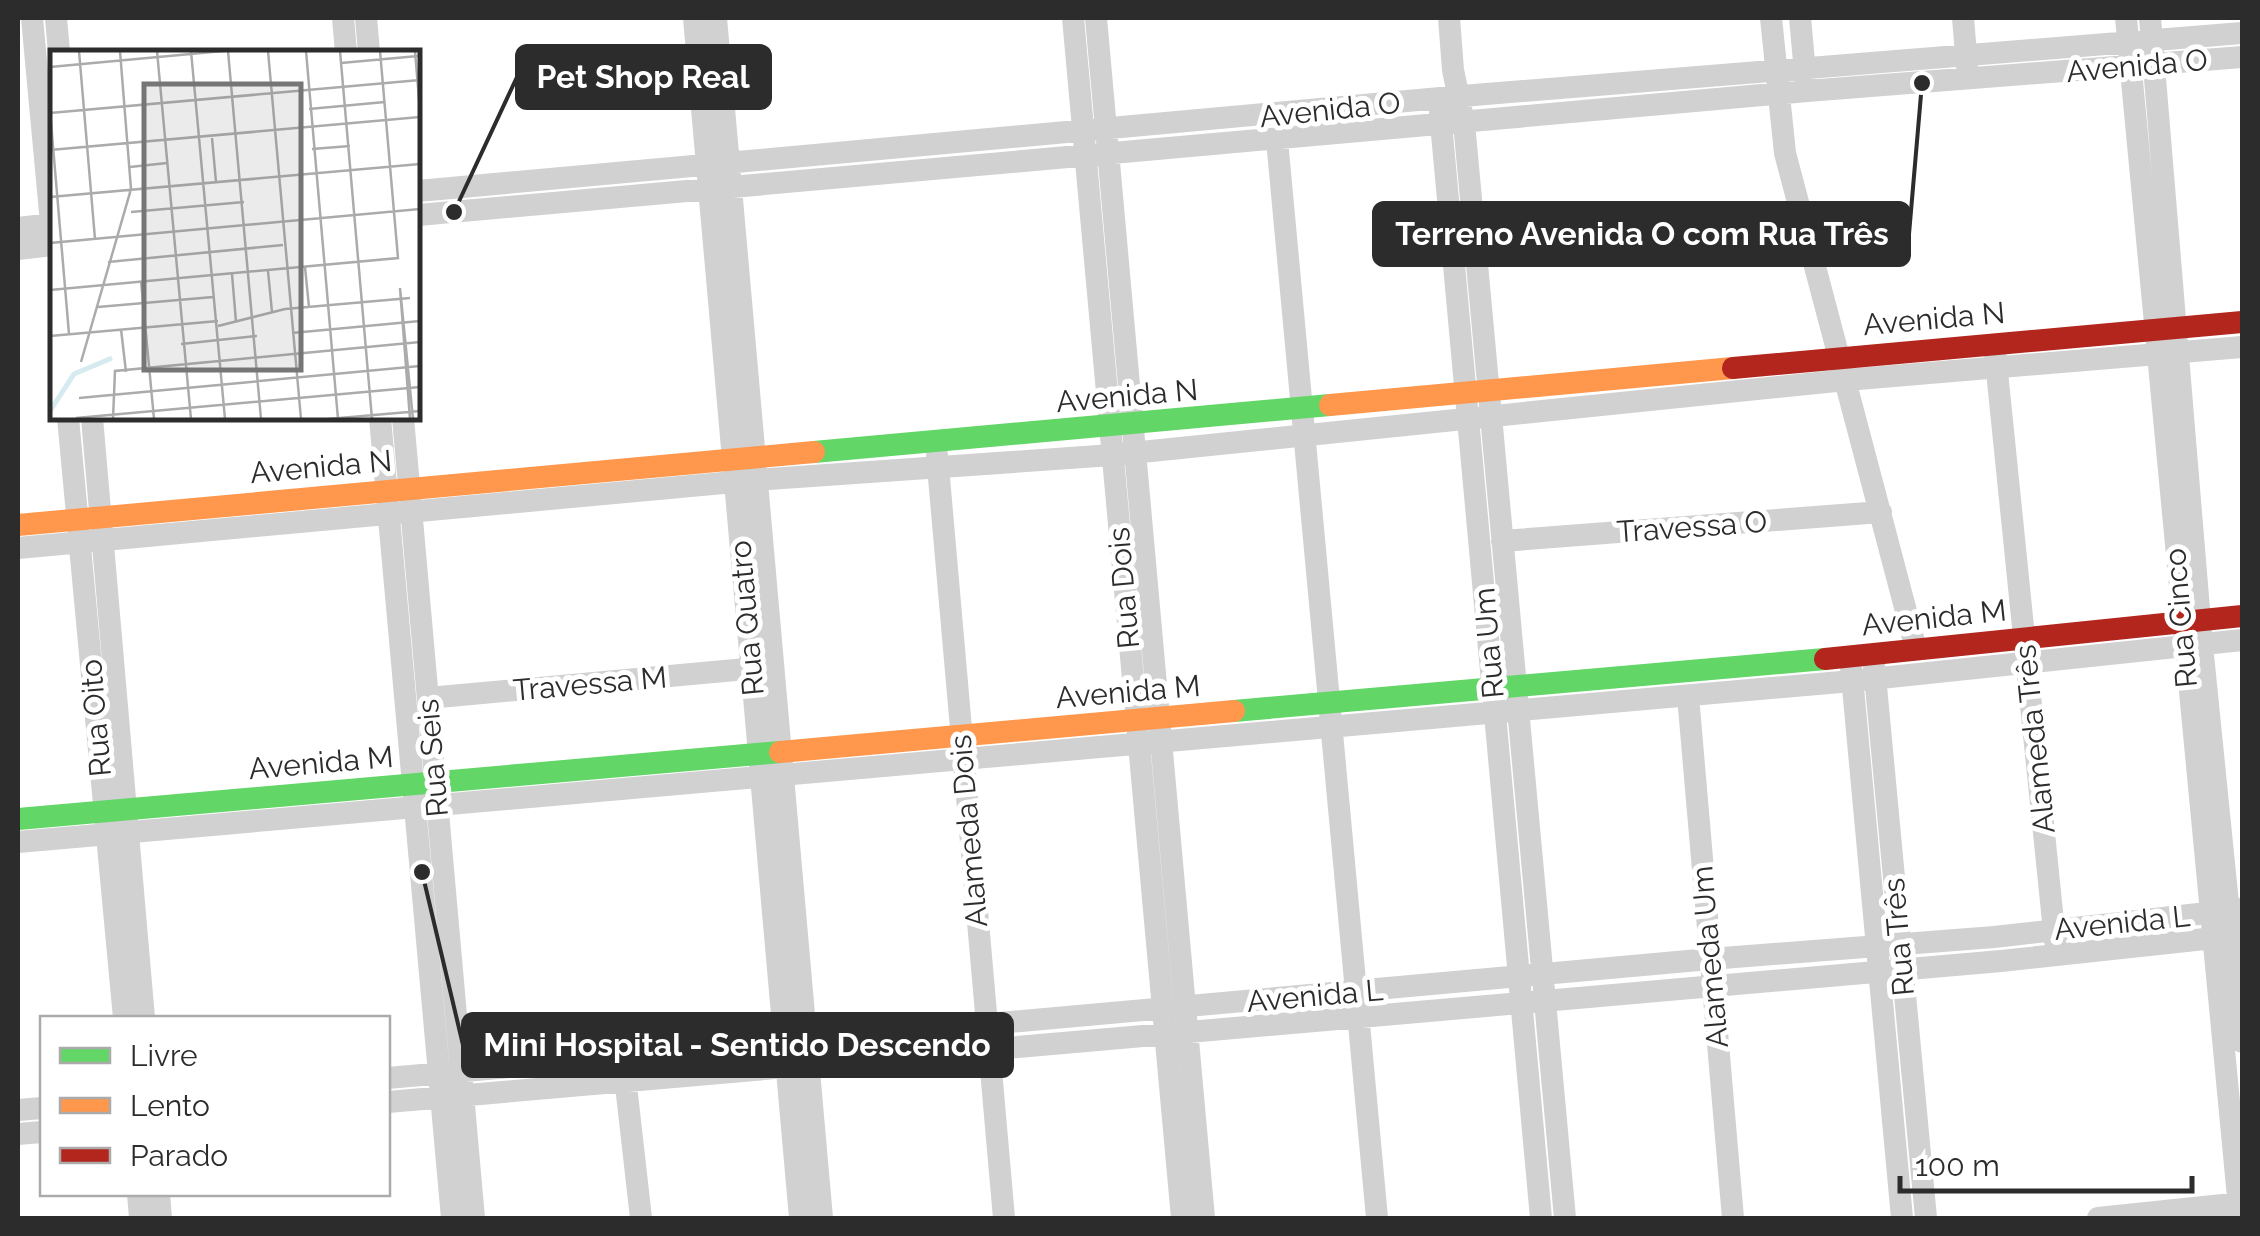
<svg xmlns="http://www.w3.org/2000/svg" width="2260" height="1236" font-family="Raleway,sans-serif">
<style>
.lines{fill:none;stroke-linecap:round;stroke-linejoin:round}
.street{stroke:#d1d1d1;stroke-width:22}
.fast{stroke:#63d668;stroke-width:22}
.slow{stroke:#ff974d;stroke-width:22}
.jam{stroke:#b3261e;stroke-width:22}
.labels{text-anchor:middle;stroke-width:10;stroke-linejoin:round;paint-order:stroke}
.street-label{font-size:30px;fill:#2c2c2c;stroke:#fff}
.inset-river{fill:none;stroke:#d6ebf0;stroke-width:5}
.inset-road{fill:none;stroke:#ababab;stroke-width:2.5}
.view{fill:#767676;fill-opacity:0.15;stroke:#767676;stroke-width:5}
.inset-edge{fill:none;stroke:#2c2c2c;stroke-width:5}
.leader{fill:none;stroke:#2c2c2c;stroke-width:4}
.callout-dot{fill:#2c2c2c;stroke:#fff;stroke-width:4}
.callout{fill:#2c2c2c;stroke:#2c2c2c;stroke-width:4}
.callout-label{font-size:32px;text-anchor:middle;font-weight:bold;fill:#fff}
</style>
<rect width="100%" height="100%" fill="#fff"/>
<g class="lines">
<path class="street" d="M 32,18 L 52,234
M 56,18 L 59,52
M 343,18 L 346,52
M 366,18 L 369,52
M 694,18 L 800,1218
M 716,18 L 822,1218
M 1073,18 L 1182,1218
M 1096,18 L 1204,1218
M 1449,18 L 1453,70 L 1464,123 L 1565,1218
M 1771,18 L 1785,153 L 1916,649
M 1800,18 L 1806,83
M 1963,18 L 1967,66
M 2126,18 L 2240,1218
M 2150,18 L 2202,645 L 2242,1042
M 1440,112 L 1541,1218
M 1277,140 L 1377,1218
M 418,191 L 1462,96 L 2242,33
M 418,215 L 1807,91 L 2242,57
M 18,228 L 52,224
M 18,249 L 52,245
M 1476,256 L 1805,229
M 1995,352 L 2055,941
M 68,418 L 124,1018
M 92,418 L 144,1018
M 380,418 L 452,1218
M 403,418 L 474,1218
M 937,455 L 1004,1218
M 1502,541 L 1881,512
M 18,548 L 756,480 L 1112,455 L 1846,380 L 2242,347
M 1874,665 L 1926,1218
M 1851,666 L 1902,1218
M 1688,696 L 1733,1218
M 428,698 L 768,667
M 18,842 L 1852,681 L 2242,640
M 624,1068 L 641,1218
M 388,1078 L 1710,959 L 1994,937 L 2242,909
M 388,1102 L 2001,961 L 2242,935
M 18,1110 L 42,1108
M 18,1134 L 42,1132
M 138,1194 L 140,1218
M 159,1194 L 161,1218
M 2098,1218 L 2242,1203"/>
<path class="fast" d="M 814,452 L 1330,405
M 1234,711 L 1825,659
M 18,819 L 780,752"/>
<path class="slow" d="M 1330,405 L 1733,368
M 18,525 L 814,452
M 780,752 L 1234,711"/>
<path class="jam" d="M 1733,368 L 2242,322
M 1825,659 L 2242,616"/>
</g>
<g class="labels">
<g class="street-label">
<text transform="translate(2137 66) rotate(-5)" y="10">Avenida O</text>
<text transform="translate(1330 110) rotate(-6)" y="10">Avenida O</text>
<text transform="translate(1934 319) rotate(-5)" y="10">Avenida N</text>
<text transform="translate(1127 396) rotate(-5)" y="10">Avenida N</text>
<text transform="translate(321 467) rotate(-5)" y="10">Avenida N</text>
<text transform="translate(1692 527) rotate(-4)" y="10">Travessa O</text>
<text transform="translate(1124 588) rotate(-95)" y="10">Rua Dois</text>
<text transform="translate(747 618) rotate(-95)" y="10">Rua Quatro</text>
<text transform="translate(1934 618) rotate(-6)" y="10">Avenida M</text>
<text transform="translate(2181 618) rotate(-95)" y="10">Rua Cinco</text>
<text transform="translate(1489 643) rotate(-95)" y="10">Rua Um</text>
<text transform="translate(590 684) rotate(-5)" y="10">Travessa M</text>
<text transform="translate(1128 692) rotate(-5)" y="10">Avenida M</text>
<text transform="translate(96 718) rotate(-95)" y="10">Rua Oito</text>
<text transform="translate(2035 739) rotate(-96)" y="10">Alameda Três</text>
<text transform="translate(433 758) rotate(-95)" y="10">Rua Seis</text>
<text transform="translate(321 763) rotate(-5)" y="10">Avenida M</text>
<text transform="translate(969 831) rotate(-95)" y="10">Alameda Dois</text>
<text transform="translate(2122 923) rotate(-6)" y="10">Avenida L</text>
<text transform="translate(1899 937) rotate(-95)" y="10">Rua Três</text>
<text transform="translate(1710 957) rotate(-95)" y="10">Alameda Um</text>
<text transform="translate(1315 996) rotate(-5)" y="10">Avenida L</text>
</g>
</g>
<g transform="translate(50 50)">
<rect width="370" height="370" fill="#fff"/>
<path class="inset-river" d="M 0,361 L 24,324 L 62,308"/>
<path class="inset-road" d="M 29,1 L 45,189M 107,1 L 141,369M 141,1 L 175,369M 178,1 L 211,369M 218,1 L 251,369M 256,1 L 288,369M 290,1 L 322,369M 365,1 L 370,62M 291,13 L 368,6M 0,17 L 173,1M 259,59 L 335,52M 0,61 L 19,284M 0,63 L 370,30M 162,88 L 166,132M 262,99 L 300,96M 0,100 L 370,67M 80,117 L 117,113M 0,147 L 370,114M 81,162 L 194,152M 0,193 L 370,159M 58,212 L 233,195M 255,217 L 259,257M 218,221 L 222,262M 182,224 L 186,272M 91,231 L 104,369M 0,240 L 348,208 L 330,1M 48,257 L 163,247M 168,276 L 235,259 L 360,248M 71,279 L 76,322M 242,283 L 370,271M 0,286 L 168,271M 131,294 L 207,286M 31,312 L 81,139 L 70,1M 29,348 L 370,316M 26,368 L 370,337M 63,369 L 65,321 L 370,292M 278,369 L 370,361M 360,369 L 350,238 L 363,369"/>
<path class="view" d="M 94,34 L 251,34 L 251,320 L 94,320 Z"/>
<rect width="370" height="370" class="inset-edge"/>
</g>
<path class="leader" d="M454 212L517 77M1922 83L1909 234M422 872L463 1045"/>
<g class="callout-dot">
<circle cx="454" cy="212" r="10"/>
<circle cx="1922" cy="83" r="10"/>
<circle cx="422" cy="872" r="10"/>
</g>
<g class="callout">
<rect x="517" y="46" width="253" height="62" rx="10"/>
<rect x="1374" y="203" width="535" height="62" rx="10"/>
<rect x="463" y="1014" width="549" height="62" rx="10"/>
</g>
<g class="callout-label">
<text x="643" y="88">Pet Shop Real</text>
<text x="1642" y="245">Terreno Avenida O com Rua Três</text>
<text x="737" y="1056">Mini Hospital - Sentido Descendo</text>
</g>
<rect width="2260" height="1236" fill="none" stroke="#2c2c2c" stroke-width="40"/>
<rect x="40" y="1016" width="350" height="180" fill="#ffffff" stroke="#ababab" stroke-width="2.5"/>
<rect x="60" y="1048" width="50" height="15" fill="#63d668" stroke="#ababab" stroke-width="2.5"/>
<text x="130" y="1066" font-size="30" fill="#2c2c2c">Livre</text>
<rect x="60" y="1098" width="50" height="15" fill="#ff974d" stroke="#ababab" stroke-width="2.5"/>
<text x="130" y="1116" font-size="30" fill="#2c2c2c">Lento</text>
<rect x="60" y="1148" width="50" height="15" fill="#b3261e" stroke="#ababab" stroke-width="2.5"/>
<text x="130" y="1166" font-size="30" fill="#2c2c2c">Parado</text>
<path d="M1900 1176v15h292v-15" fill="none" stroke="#2c2c2c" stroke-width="5"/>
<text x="1915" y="1176" font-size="30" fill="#2c2c2c" stroke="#ffffff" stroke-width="8" paint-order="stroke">100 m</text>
</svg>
